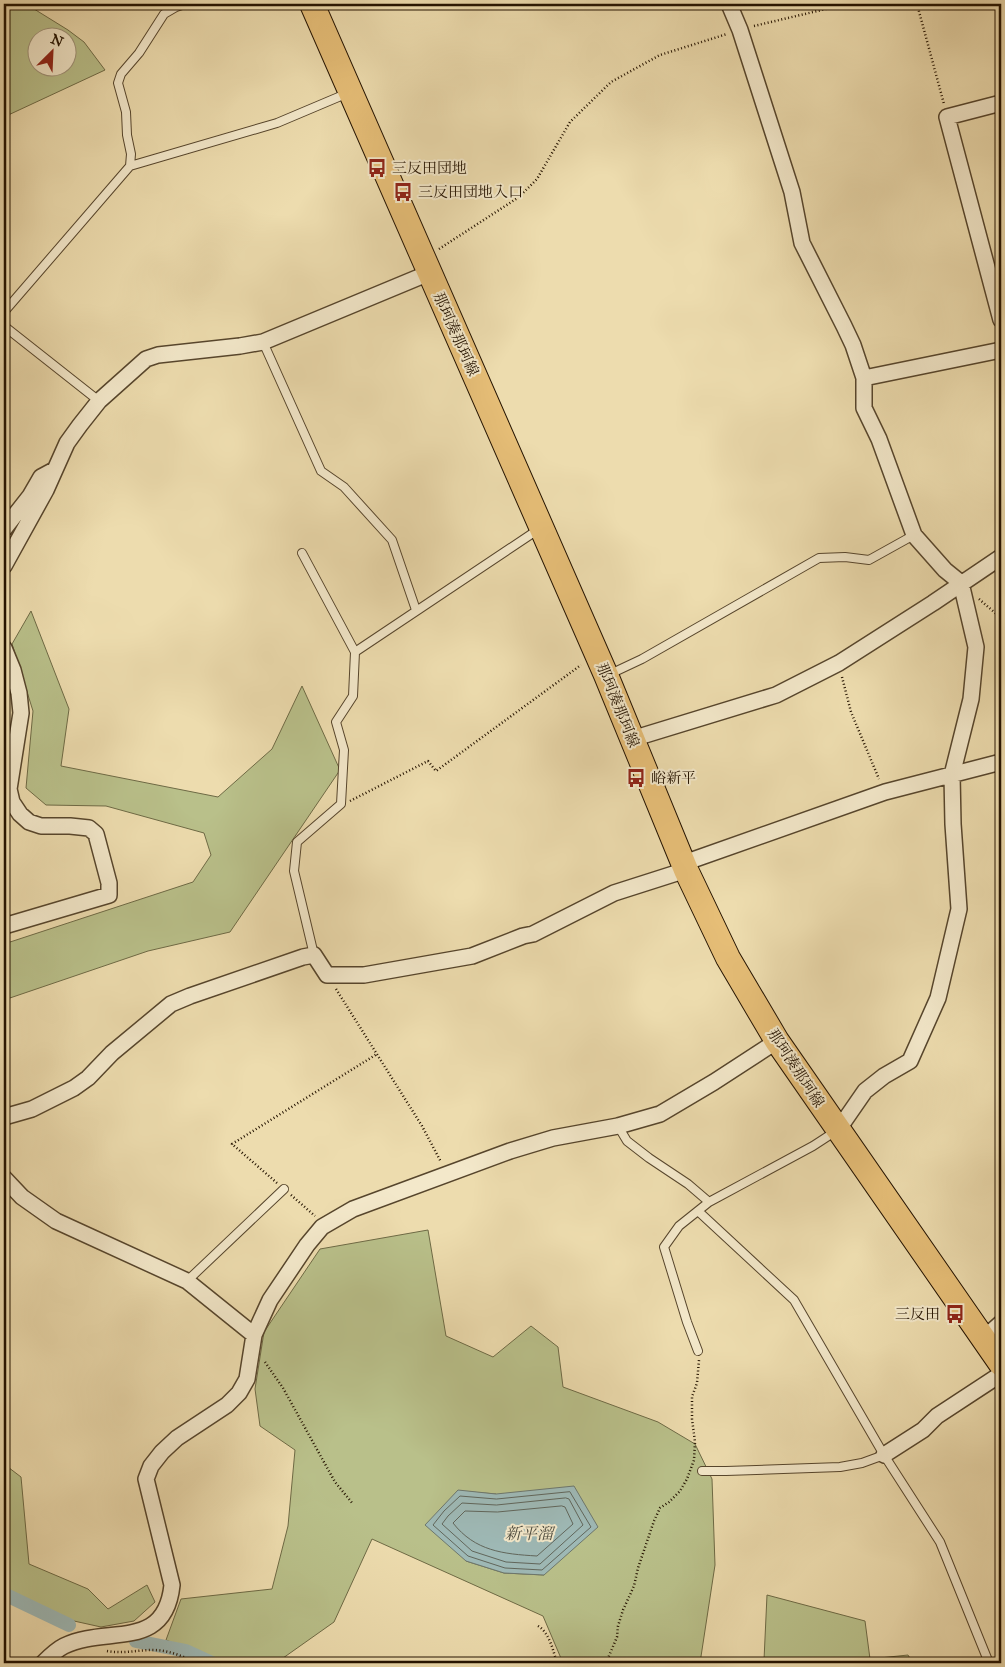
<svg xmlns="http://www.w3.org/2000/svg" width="1005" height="1667" font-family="'IM FELL Great Primer','Noto Serif JP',serif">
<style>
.green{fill:#b9c08a;stroke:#6e6a45;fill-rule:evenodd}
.water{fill:#9eb9b6;stroke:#6d776d}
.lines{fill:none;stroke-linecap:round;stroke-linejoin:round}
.shore{stroke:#61665b;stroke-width:1}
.canal{stroke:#9eb9b6;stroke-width:14}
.lane-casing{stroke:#56452c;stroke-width:10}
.street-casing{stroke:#56452c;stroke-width:18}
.primary-casing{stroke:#241300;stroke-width:26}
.path{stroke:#241300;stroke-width:2.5;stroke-dasharray:1 2.5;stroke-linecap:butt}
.lane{stroke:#f3e8ca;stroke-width:8}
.street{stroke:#f3e8ca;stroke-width:15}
.primary{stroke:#e6be77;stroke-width:24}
.labels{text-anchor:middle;stroke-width:4;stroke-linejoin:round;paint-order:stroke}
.poi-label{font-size:15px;fill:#241300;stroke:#f3e8ca;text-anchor:start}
.street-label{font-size:15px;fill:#241300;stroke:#f3e8ca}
.water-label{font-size:16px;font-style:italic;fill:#4f4d40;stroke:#f3e8ca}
</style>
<rect width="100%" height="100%" fill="#eddcae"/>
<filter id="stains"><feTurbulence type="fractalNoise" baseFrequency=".004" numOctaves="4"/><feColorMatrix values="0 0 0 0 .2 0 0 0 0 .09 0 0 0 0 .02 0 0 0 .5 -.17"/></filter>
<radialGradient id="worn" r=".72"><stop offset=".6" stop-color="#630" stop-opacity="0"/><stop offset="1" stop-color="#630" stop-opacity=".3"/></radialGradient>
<path class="green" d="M 4,4 L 26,4 L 68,30 L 84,42 L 105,70 L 4,117 ZM 38,38 L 68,38 L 68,68 L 38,68 Z
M 31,611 L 69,709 L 61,766 L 218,797 L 272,749 L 302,686 L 340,770 L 230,932 L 148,951 L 4,1000 L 4,944 L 193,882 L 211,855 L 204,833 L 106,806 L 46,805 L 26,788 L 33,711 L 12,644 Z
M 428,1230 L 446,1336 L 493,1357 L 531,1326 L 558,1347 L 563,1387 L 658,1422 L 695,1444 L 712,1479 L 715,1565 L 700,1663 L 563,1663 L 543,1616 L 372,1539 L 334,1622 L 276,1663 L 222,1663 L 166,1640 L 181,1599 L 272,1589 L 288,1526 L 295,1450 L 260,1426 L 255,1389 L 264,1332 L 320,1249 ZM 458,1491 L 496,1494 L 544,1575 L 504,1573 L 466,1561 Z
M 4,1464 L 21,1477 L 29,1564 L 88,1589 L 108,1609 L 147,1585 L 155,1602 L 134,1621 L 101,1627 L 65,1619 L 4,1589 Z
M 767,1595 L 865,1621 L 870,1659 L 908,1655 L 913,1663 L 750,1663 L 764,1660 Z"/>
<path class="water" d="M 574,1486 L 598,1527 L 544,1575 L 504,1573 L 466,1561 L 425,1525 L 458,1490 L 496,1494 Z"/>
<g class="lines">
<path class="shore" d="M 570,1492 L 591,1527 L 542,1570 L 505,1568 L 468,1556 L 433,1525 L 444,1511 L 460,1496 L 496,1499 Z
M 566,1498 L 569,1499 L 583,1525 L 540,1564 L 506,1562 L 472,1551 L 442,1524 L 448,1516 L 462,1503 L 496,1505 Z
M 562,1506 L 565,1507 L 573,1524 L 537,1556 C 503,1554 475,1551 453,1523 L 465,1511 L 497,1512 Z"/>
<path class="canal" d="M 4,1594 L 69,1625
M 136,1641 L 186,1651 L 212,1663"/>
<g class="lane-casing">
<path id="lane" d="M 130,166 L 131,154 L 127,135 L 126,112 L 118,83 L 121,74 L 139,53 L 164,14 L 176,7 L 185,4
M 4,312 L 130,166 L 277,123 L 348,93
M 4,326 L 99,401
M 263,342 L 321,471 L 344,487 L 392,540 L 416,610
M 302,553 L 355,652
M 608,675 L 642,659 L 819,558 L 845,557 L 869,560 L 914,535
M 314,955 L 294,871 L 297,842 L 341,804 L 344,750 L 336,722 L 353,696 L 355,652 L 539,529
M 618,1126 L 627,1141 L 649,1158 L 688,1184 L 709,1202
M 698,1211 L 794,1300 L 884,1455 L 940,1542 L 989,1663
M 187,1281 L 284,1189
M 698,1351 L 687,1322 L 664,1247 L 679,1226 L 709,1202 L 813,1146 L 836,1131
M 702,1471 L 726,1471 L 840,1467 L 862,1463 L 884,1455"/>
</g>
<g class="street-casing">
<path id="street" d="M 729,4 L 740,30 L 792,192 L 802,243 L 844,326 L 853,345 L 864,378 L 864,408 L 879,439 L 914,535 L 945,570 L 961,583 L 976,647 L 971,699 L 952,775 L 953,824 L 959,909 L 938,998 L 910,1061 L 884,1076 L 865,1091 L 838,1130
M 1001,103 L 947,117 L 1001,320
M 864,378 L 1001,350
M 4,529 L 30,496 L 41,477 L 54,470
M 4,566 L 46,490 L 67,443 L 80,425 L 99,401 L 146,359 L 158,355 L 240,346 L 263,342 L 429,273
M 4,648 L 13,670 L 19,693 L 21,713 L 9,789 L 12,802 L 20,814 L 29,822 L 41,826 L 70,826 L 89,828 L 96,834 L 109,883 L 109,895 L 4,926
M 632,739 L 776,695 L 839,663 L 933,603 L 1001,557
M 684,863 L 885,792 L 1001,762
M 4,1117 L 32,1109 L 74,1088 L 88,1078 L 112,1053 L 171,1004 L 190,996 L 303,957 L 314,955 L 327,975 L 364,975 L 472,956 L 523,936 L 533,934 L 614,893 L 686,870
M 4,1178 L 22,1197 L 56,1221 L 187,1281 L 254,1335
M 984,1338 L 1001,1323
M 884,1455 L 923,1430 L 937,1416 L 1001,1374
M 43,1663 C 49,1657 56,1650 64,1646 C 107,1625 165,1652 172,1585 L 146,1479 L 151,1466 L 162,1452 L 177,1438 L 227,1405 L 239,1393 L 247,1379 L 254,1335 L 270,1300 L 307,1245 L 322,1227 L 353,1209 L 510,1151 L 553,1138 L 618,1126 L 660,1114 L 714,1082 L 777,1041"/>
</g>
<g class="primary-casing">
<path id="primary" d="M 312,4 L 606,675 L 686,870 L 728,958 L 777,1041 L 1001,1364"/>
</g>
<path class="path" d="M 917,4 L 944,104
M 754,26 L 847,4
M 439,249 L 519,197 L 537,179 L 570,122 L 611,82 L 660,55 L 727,34
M 979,599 L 1001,618
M 842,677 L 851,712 L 879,779
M 350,801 L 428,761 L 436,771 L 581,665
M 336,989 L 422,1126 L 441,1162
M 277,1183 L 232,1144 L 377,1054
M 291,1195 L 315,1216
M 265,1362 L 283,1388 L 335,1482 L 353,1504
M 538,1626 C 550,1633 553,1651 557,1663
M 107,1651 C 122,1654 137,1650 153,1650 C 169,1650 184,1657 198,1663
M 606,1663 L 617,1637 L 618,1626 L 623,1610 L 634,1586 L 638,1568 L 654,1521 L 660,1508 L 669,1502 L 680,1491 L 687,1479 L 694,1460 L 695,1442 L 692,1419 L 692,1397 L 697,1383 L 699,1360"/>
<use href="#lane" class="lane"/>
<use href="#street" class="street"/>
<use href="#primary" class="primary"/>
</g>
<defs>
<g id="bus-bare" transform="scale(1.5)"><path d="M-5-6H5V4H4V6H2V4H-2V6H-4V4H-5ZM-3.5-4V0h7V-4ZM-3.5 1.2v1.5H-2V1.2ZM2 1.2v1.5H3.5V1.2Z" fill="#8f2418" stroke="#f3e8ca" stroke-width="2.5" paint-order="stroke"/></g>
</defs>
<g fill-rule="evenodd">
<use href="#bus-bare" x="377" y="168"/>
<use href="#bus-bare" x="403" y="192"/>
<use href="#bus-bare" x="636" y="778"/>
<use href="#bus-bare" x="955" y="1314"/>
</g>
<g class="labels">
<g class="poi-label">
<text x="392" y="173">三反田団地</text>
<text x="418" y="197">三反田団地入口</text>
<text x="651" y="783">峪新平</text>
<text x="940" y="1319" text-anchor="end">三反田</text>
</g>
<g class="street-label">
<text transform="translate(456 334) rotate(66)" y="5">那珂湊那珂線</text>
<text transform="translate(618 705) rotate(68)" y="5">那珂湊那珂線</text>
<text transform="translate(796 1068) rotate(57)" y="5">那珂湊那珂線</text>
</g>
<g class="water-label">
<text x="529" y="1539">新平溜</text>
</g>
</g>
<rect width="1005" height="1667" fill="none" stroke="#eddcae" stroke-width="20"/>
<rect x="5" y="5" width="995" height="1657" fill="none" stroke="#241300" stroke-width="2.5"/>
<rect x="10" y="10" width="985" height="1647" fill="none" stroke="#241300"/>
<g transform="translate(52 52) rotate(24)"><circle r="24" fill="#f3e8ca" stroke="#a09379"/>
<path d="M0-4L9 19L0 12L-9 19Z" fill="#8f2418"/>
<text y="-8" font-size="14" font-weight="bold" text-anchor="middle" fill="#241300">N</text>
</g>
<rect width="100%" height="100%" filter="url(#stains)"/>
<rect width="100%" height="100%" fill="url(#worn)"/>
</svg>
